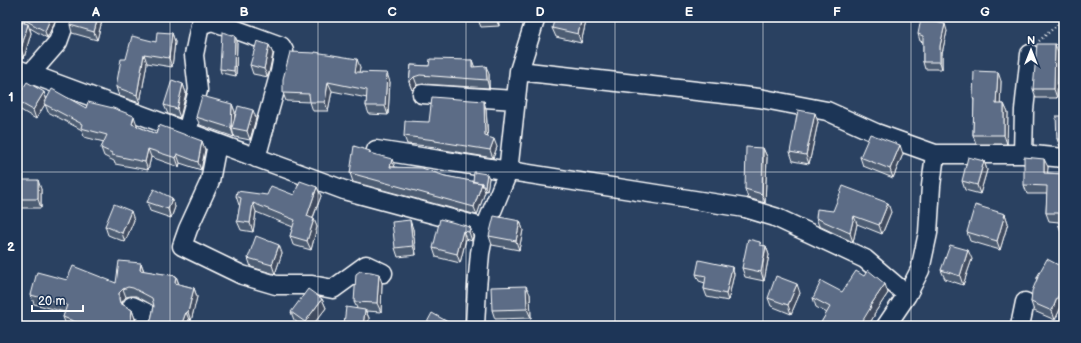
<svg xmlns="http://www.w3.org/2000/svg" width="1081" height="343" font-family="'Balsamiq Sans',sans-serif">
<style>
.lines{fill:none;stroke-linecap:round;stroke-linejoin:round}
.minor-casing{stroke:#fff;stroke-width:21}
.path{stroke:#fff;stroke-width:2.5;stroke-dasharray:1 3;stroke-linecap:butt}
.minor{stroke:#1d3557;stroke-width:18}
.wall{fill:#4e5d73;stroke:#fff}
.shaded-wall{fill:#404c5e;stroke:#fff}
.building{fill:#5b6c86;stroke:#fff}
.grid{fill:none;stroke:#fff;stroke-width:1;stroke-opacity:0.55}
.neatline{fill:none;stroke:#fff;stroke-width:1.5}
.grid-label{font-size:13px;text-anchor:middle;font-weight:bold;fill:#fff}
</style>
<rect width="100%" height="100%" fill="#2a4161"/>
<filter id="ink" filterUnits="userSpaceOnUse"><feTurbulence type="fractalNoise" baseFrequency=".025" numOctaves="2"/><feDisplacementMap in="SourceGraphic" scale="8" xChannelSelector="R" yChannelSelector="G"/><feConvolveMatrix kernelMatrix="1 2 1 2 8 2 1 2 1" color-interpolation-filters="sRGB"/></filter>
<g filter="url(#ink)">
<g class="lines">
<g class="minor-casing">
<path id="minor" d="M 17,69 L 344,190 L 485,228
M 519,71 L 759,98 L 827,111 L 876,133 L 935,154 L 931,186 L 928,233 L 920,270 L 907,295 L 886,326
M 17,87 L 30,74 L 58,42 L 67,17
M 422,94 L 516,100
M 187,132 L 198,90 L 194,55 L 200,25 L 212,21 L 281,46 L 284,51 L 280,72 L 256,158
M 217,144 L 210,181 L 188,229 L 182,246 L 242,275 L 276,285 L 312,285 L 333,289 L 366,265 L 383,273
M 376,150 L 745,208 L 775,217 L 865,259 L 907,295
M 935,154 L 1023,154 L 1064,158
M 1023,154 L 1024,110 L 1030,54
M 132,306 L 147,313 L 144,326
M 475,326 L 477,288 L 480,253 L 485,228 L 508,172 L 519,71 L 536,17
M 1020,326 L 1025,302"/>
</g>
<path class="path" d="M 1039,41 L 1064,19"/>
<use href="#minor" class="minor"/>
</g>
<path class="wall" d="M 57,17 L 47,38 L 30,28 L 31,33 L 24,58 L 19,57 L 19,59 L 17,59 L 17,21 L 25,23 L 23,19 Z
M 103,17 L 97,40 L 72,33 L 70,25 Z
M 477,17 L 498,17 L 499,26 L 481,27 Z
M 587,17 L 581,43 L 556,37 L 552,28 Z
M 1064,28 L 1064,59 L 1061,52 Z
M 947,31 L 942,53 L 942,69 L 925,69 L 923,62 L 923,42 L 920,41 L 918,34 Z
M 172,33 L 175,42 L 172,67 L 147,63 L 140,103 L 119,96 L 116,87 L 126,59 Z
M 235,36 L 237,41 L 236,76 L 221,73 L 220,69 Z
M 1055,44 L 1058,53 L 1057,98 L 1036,98 L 1033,89 Z
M 269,45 L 273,54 L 268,77 L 253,74 L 250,65 Z
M 472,60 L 474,67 L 489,74 L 489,88 L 423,84 L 417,85 L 412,90 L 409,82 L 411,65 L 429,66 Z
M 360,67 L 359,72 L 390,82 L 388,115 L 369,114 L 366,106 L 367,98 L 332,91 L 328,111 L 313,111 L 310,102 L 286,101 L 283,93 Z
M 1001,81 L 1000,104 L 1004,104 L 1008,113 L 1007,144 L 976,144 L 973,135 L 974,101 L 973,98 Z
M 183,84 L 186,93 L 180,118 L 168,114 L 164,105 Z
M 44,92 L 47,100 L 86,108 L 137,125 L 137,126 L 156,134 L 202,141 L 205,150 L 201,170 L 180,163 L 179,167 L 151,157 L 148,170 L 115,164 L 114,161 L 104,156 L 101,148 L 104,142 L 84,137 L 82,130 L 48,112 L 45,104 L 36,119 L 19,109 L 17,103 L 17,98 Z
M 232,104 L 235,112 L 235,118 L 256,118 L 250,140 L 235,137 L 234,135 L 234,137 L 200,125 L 196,117 Z
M 486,109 L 488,137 L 497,147 L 493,158 L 438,149 L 437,147 L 407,144 L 404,136 L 429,122 Z
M 1064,116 L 1064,148 L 1060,147 L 1057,139 Z
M 818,122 L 809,164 L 793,161 L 790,152 Z
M 763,148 L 767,157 L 765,203 L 748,198 L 745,189 Z
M 370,151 L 370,153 L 395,167 L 445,176 L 473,182 L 489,178 L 487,191 L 484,190 L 485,192 L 477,215 L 353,182 L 350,173 Z
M 903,154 L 893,178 L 863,166 L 860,157 Z
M 984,161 L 987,170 L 980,194 L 965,190 L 962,181 Z
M 1048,167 L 1047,173 L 1064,174 L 1064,234 L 1062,234 L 1059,226 L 1059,222 L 1049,221 L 1046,213 L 1047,194 L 1027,194 L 1024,185 Z
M 17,180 L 41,189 L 41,208 L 17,208 Z
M 317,187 L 321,196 L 313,218 L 317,227 L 311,250 L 293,245 L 290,236 L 293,227 L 256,212 L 253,232 L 241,230 L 237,221 L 240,205 L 239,205 L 236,196 L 294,195 Z
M 172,198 L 175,207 L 171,218 L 150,211 L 147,202 Z
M 891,212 L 882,234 L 857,224 L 853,242 L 819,226 L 816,218 Z
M 1005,214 L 1008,223 L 1000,250 L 970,241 L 967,232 Z
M 134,220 L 125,242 L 108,235 L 105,226 Z
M 520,221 L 523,230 L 519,250 L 492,245 L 489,236 Z
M 470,227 L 473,236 L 472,241 L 466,239 L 460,263 L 436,257 L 433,248 Z
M 413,229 L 416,255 L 398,257 L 395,248 Z
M 760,242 L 761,246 L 766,246 L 769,255 L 764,281 L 745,277 L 742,268 Z
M 282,253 L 275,274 L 251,267 L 248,258 Z
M 972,259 L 963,285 L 945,279 L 941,270 Z
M 141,263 L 144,271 L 176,276 L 179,284 L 194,288 L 197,297 L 191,321 L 189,320 L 187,326 L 146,326 L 148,325 L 151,320 L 154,306 L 136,296 L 131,296 L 126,297 L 122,302 L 122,304 L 132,310 L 135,319 L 134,325 L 135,326 L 67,326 L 66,325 L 63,317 L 65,312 L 34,304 L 31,295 L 67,280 L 116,283 Z
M 732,267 L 734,274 L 728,301 L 707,297 L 704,289 L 705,283 L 699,281 L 696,274 Z
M 1064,268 L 1061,307 L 1055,320 L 1034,311 L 1031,302 L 1037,278 L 1037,277 Z
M 382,283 L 381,312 L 366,311 L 369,318 L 368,326 L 344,326 L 344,324 L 357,308 L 354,302 Z
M 800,293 L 791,314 L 771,306 L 768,298 Z
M 888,293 L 874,314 L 874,316 L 868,326 L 819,326 L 827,313 L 816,307 L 813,298 Z
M 530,294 L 531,318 L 495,319 L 492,310 Z
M 322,299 L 326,308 L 312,326 L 302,326 L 294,320 L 291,312 Z"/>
<path class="shaded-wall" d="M 51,17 L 57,17 L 47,38 L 45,31 Z
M 98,17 L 103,17 L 97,40 L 94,32 Z
M 495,17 L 498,17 L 499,26 Z
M 582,17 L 587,17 L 581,43 L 578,34 Z
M 28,24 L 31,33 L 24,58 L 21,49 Z
M 945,24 L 947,31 L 942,53 L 942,69 L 940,62 L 940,46 Z
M 172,33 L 175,42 L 172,67 L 169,58 Z
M 235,36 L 237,41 L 236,76 L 234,71 Z
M 1055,44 L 1058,53 L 1057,98 L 1054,89 Z
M 269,45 L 273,54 L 268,77 L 264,69 Z
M 17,50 L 19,57 L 19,59 L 17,55 Z
M 144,54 L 147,63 L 140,103 L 137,95 Z
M 357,59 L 360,67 L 358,80 L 355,72 Z
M 472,60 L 475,68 L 472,67 Z
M 486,66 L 489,74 L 489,88 L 487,80 Z
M 998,72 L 1001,81 L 1000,113 L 996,104 Z
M 387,73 L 390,82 L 388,115 L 385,106 Z
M 414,77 L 417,85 L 412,90 L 409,82 Z
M 328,82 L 332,91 L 328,111 L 325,102 Z
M 183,84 L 186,93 L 180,118 L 177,109 Z
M 44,92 L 47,101 L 36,119 L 33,110 Z
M 484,101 L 486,109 L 488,144 L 485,136 Z
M 232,104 L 235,112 L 234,129 L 232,128 L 234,137 L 231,128 Z
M 1004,104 L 1008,113 L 1007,144 L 1004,135 Z
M 253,110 L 256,118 L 250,140 L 247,131 Z
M 815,113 L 818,122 L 809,164 L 806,155 Z
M 134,116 L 137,125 L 135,132 L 132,124 Z
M 494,139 L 497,147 L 493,158 L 490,150 Z
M 202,141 L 205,150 L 201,170 L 198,162 Z
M 900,145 L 903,154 L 893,178 L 890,169 Z
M 763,148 L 767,157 L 765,203 L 762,194 Z
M 148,149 L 151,157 L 148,170 L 145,162 Z
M 177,154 L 180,163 L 179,167 L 176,158 Z
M 392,159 L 395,167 L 390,167 Z
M 1044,159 L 1048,167 L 1047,181 L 1044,173 Z
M 984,161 L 987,170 L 980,194 L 977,185 Z
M 487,174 L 489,178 L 487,191 L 485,186 Z
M 38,180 L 41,189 L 41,208 L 38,199 Z
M 482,183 L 485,192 L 477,215 L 474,207 Z
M 317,187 L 321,196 L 310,225 L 307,216 Z
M 172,198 L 175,207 L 171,218 L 168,209 Z
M 253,203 L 256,212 L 253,232 L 250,223 Z
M 888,203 L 891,212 L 882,234 L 879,225 Z
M 131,211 L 134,220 L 125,242 L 122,233 Z
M 1005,214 L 1008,223 L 1000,250 L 997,241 Z
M 854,216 L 857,224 L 853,242 L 850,233 Z
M 314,219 L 317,227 L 311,250 L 307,241 Z
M 410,220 L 413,229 L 416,255 L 413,246 Z
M 520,221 L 523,230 L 519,250 L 516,241 Z
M 470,227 L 473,236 L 472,241 L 469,232 Z
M 463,231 L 466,239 L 460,263 L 457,254 Z
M 279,245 L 282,253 L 275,274 L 272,265 Z
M 766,246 L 769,255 L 764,281 L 761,272 Z
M 968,250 L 972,259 L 963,285 L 960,276 Z
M 141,263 L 144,272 L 140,270 Z
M 732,267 L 734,274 L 728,301 L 726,294 Z
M 379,274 L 382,283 L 381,312 L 377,303 Z
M 176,276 L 179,285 L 175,283 Z
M 797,284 L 800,293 L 791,314 L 788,305 Z
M 885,284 L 888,293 L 874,314 L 874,316 L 868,326 L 860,326 L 860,325 L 870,306 Z
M 526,286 L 530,294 L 531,318 L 527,309 Z
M 1064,286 L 1064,300 L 1061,307 L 1055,320 L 1052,311 L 1057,298 Z
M 194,288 L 197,297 L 191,321 L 188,312 Z
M 123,289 L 126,297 L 122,302 L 122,307 L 119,299 L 119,293 Z
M 322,299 L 326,308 L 312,326 L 307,326 L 305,322 Z
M 132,310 L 135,319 L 134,326 L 131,320 Z
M 365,310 L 369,318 L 368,326 L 363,326 Z
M 186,312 L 189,320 L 187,326 L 181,326 Z"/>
<path class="building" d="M 24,17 L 51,17 L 45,31 L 23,19 Z
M 72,17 L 98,17 L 94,32 L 70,25 Z
M 477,17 L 495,17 L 495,18 L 478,18 Z
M 555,17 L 582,17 L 578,34 L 552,28 Z
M 921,19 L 945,24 L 940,46 L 940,62 L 923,62 L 923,36 L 918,34 Z
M 17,21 L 28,24 L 21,49 L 17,48 Z
M 1062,28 L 1064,28 L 1064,52 L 1061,52 Z
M 157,32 L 172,33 L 169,58 L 144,54 L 137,95 L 116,87 L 121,59 L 126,59 L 132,36 L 156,42 Z
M 222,32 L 235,36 L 234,71 L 220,69 Z
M 257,41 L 269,45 L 264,69 L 250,65 Z
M 1037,44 L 1055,44 L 1054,89 L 1033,89 Z
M 290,52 L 315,53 L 315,52 L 357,59 L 355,72 L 387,73 L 385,106 L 366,106 L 367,90 L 328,82 L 325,102 L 310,102 L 309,94 L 283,93 L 283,79 Z
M 430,59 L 472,60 L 472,67 L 486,66 L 487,80 L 420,75 L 414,77 L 409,82 L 411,65 L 429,66 Z
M 974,71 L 998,72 L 996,104 L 1004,104 L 1004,135 L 973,135 L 974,98 L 973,98 Z
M 172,80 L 183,84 L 177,109 L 164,105 Z
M 27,82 L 44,92 L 33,110 L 17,101 L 17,98 Z
M 52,89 L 86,108 L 88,102 L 113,108 L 134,116 L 132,124 L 156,134 L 159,125 L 202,141 L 198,162 L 177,154 L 176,158 L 148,149 L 145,162 L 112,155 L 112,153 L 101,148 L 107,135 L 81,128 L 82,124 L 44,104 Z
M 202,96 L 232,104 L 231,128 L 196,117 Z
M 432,97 L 484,101 L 485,136 L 494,139 L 490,150 L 435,141 L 435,140 L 404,136 L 405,121 L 429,122 Z
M 238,106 L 253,110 L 247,131 L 232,128 Z
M 798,110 L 815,113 L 806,155 L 790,152 Z
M 1056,116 L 1064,116 L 1064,140 L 1057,139 Z
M 870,134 L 900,145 L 890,169 L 860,157 Z
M 354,146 L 370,151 L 369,153 L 392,159 L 390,167 L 422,168 L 445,176 L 482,183 L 474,207 L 350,173 Z
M 746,147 L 763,148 L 762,194 L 745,189 Z
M 968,157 L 984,161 L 977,185 L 962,181 Z
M 1024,157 L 1044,159 L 1044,173 L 1064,174 L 1064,226 L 1059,226 L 1059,213 L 1046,213 L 1047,186 L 1024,185 Z
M 474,172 L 487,174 L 485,186 L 482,186 L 482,183 L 473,182 Z
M 17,180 L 38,180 L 38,199 L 17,199 Z
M 300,181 L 317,187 L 307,216 L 314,219 L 307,241 L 290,236 L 295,220 L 253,203 L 250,223 L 237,221 L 241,198 L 236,196 L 237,191 L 267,195 L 271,186 L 294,195 Z
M 843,186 L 888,203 L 879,225 L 854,216 L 850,233 L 816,218 L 817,209 L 833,211 Z
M 154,189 L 172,198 L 168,209 L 147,202 Z
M 114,204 L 131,211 L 122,233 L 105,226 Z
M 975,205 L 1005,214 L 997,241 L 967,232 Z
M 494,216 L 520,221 L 516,241 L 489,236 Z
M 440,219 L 470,227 L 469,232 L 463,231 L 457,254 L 433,248 Z
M 410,220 L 413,246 L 395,248 L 392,222 Z
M 256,236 L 279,245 L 272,265 L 248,258 Z
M 748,239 L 760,242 L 760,245 L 766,246 L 761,272 L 742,268 Z
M 950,245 L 968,250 L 960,276 L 941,270 Z
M 1047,259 L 1064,268 L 1064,286 L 1057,298 L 1052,311 L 1031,302 L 1032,291 L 1038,277 L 1037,277 Z
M 699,260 L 732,267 L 726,294 L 704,289 L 706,276 L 696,274 Z
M 119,261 L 141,263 L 140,270 L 176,276 L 175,283 L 194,288 L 188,312 L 186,312 L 181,326 L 178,325 L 178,326 L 146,326 L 148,325 L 151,320 L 154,306 L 152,298 L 133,288 L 128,287 L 123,289 L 119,293 L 119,299 L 120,303 L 132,310 L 131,320 L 133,325 L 135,326 L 86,326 L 63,317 L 67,305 L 31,295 L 37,272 L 67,280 L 73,266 L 116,283 Z
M 868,270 L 885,284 L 870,306 L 871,307 L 860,325 L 861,326 L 819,326 L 830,307 L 813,298 L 821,281 L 842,292 L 856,271 L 864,276 Z
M 360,271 L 371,272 L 379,274 L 377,303 L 354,302 L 356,274 Z
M 776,276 L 797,284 L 788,305 L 768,298 Z
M 526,286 L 527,309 L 492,310 L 491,287 Z
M 308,289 L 322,299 L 305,322 L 291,312 Z
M 346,307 L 365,310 L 363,326 L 344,324 Z
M 432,313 L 455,326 L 425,326 Z
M 984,322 L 991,326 L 982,326 Z"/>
</g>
<path class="grid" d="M 170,17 L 170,326M 318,17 L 318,326M 466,17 L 466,326M 615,17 L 615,326M 763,17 L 763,326M 911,17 L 911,326M 17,172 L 1064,172"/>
<rect width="1081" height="343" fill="none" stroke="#1d3557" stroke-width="44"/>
<g transform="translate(1031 50)" stroke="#1d3557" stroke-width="3" paint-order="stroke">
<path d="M0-3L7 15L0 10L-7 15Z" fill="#ffffff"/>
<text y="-6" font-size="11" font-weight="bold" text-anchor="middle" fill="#ffffff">N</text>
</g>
<path d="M32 305v6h51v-6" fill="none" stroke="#ffffff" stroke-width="2"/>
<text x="38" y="305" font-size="12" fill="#ffffff" stroke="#1d3557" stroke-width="3" paint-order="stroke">20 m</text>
<rect x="22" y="22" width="1037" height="299" class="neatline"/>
<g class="grid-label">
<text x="96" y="16">A</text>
<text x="244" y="16">B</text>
<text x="392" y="16">C</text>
<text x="540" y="16">D</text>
<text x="689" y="16">E</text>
<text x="837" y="16">F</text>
<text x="985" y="16">G</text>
<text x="11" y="101">1</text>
<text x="11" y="251">2</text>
</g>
</svg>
